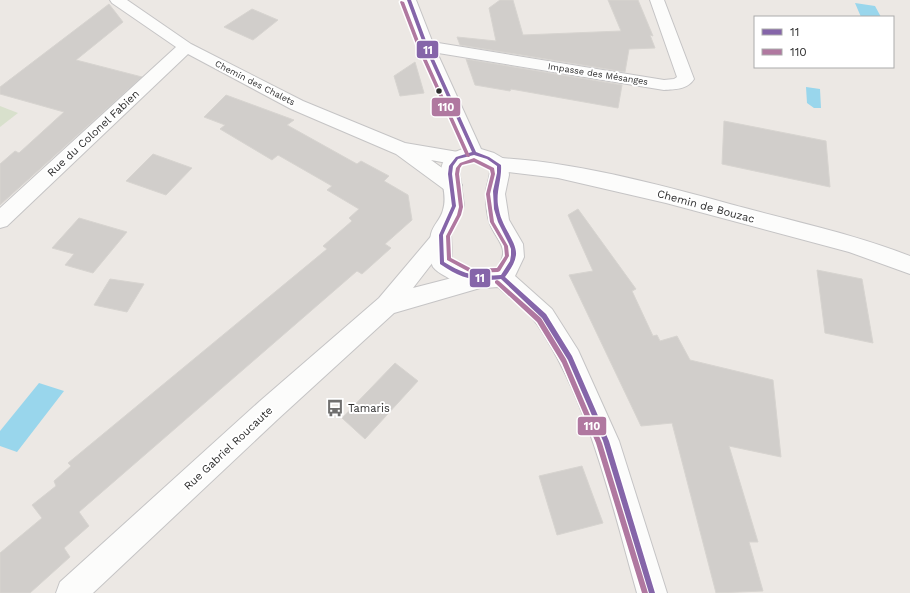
<svg xmlns="http://www.w3.org/2000/svg" width="910" height="593" font-family="'Work Sans',sans-serif">
<style>
.cemetery{fill:#d8e0cc}
.water{fill:#99d6ec}
.building{fill:#d1cecb;stroke:#d7d4d0}
.lines{fill:none;stroke-linecap:round;stroke-linejoin:round}
.minor-casing{stroke:#c5c4c5;stroke-width:2}
.secondary-casing{stroke:#c5c4c5;stroke-width:2}
.minor{fill:#fcfcfb;fill-rule:evenodd}
.secondary{fill:#fcfcfb;fill-rule:evenodd}
.bus-1-casing{stroke:#fff;stroke-width:3}
.bus-2-casing{stroke:#fff;stroke-width:3}
.bus-1{fill:#8565a9;fill-rule:evenodd}
.bus-2{fill:#b078a0;fill-rule:evenodd}
.bus-dot{fill:#2e2e2e;stroke:#fff;stroke-width:1.5}
.labels{text-anchor:middle;stroke-width:4;stroke-linejoin:round;paint-order:stroke}
.far-street-label{font-size:9px;fill:#2e2e2e;stroke:#fff}
.street-label{font-size:11px;fill:#2e2e2e;stroke:#fff}
.poi-label{font-size:11px;fill:#2e2e2e;stroke:#fff;text-anchor:start}
.line-badge{stroke:#fff;stroke-width:1.5}
.badge-label{font-size:11px;text-anchor:middle;font-weight:bold;fill:#fff}
</style>
<rect width="100%" height="100%" fill="#ece8e4"/>
<path class="cemetery" d="M 0,106 L 18,113 L 0,127 Z"/>
<path class="water" d="M 855,3 L 875,6 L 881,17 L 861,17 Z
M 806,87 L 820,89 L 821,108 L 814,108 L 807,103 Z
M 39,383 L 64,391 L 17,452 L 0,446 L 0,431 Z"/>
<path class="building" d="M 500,0 L 513,0 L 523,35 L 621,31 L 608,0 L 638,0 L 653,36 L 650,35 L 655,48 L 629,49 L 625,72 L 460,45 L 457,37 L 496,41 L 489,8 Z
M 109,4 L 123,22 L 76,60 L 142,77 L 0,205 L 0,164 L 15,151 L 19,153 L 64,112 L 0,94 L 0,87 Z
M 252,9 L 278,20 L 253,40 L 224,27 Z
M 466,59 L 622,85 L 618,108 L 511,89 L 510,91 L 475,85 Z
M 415,62 L 424,93 L 400,96 L 394,76 Z
M 226,95 L 294,120 L 287,125 L 357,164 L 361,161 L 389,176 L 384,181 L 408,195 L 412,220 L 385,244 L 391,248 L 362,274 L 357,271 L 79,512 L 89,526 L 64,548 L 70,557 L 30,593 L 0,593 L 0,553 L 42,518 L 32,505 L 56,486 L 54,481 L 71,466 L 68,463 L 327,249 L 323,246 L 352,221 L 349,218 L 359,209 L 327,190 L 332,186 L 278,155 L 272,160 L 220,129 L 225,125 L 204,117 Z
M 724,121 L 826,141 L 830,187 L 722,164 Z
M 153,154 L 192,168 L 166,195 L 126,181 Z
M 578,209 L 636,289 L 632,291 L 653,336 L 657,335 L 660,341 L 677,336 L 690,360 L 773,380 L 781,457 L 729,446 L 758,542 L 749,542 L 763,591 L 716,593 L 672,423 L 641,426 L 569,275 L 593,271 L 568,215 Z
M 79,218 L 127,232 L 93,273 L 65,265 L 74,254 L 52,248 Z
M 817,270 L 862,279 L 873,343 L 825,333 Z
M 110,279 L 144,284 L 127,312 L 94,305 Z
M 395,363 L 418,381 L 365,439 L 342,418 Z
M 582,466 L 603,523 L 557,535 L 539,476 Z"/>
<g class="lines">
<g class="minor-casing">
<path id="minor" d="M 110,0 L 127,0 L 191,44 L 303,101 L 405,143 L 464,153 L 467,158 L 464,163 L 458,165 L 431,160 L 459,180 L 462,185 L 459,190 L 452,192 L 445,190 L 396,154 L 291,109 L 188,54 L 7,226 L 0,228 L 0,208 L 176,47 L 112,3 Z
M 650,0 L 664,0 L 694,79 C 687,90 675,89 664,90 L 426,51 L 421,49 L 418,46 L 421,43 L 426,41 L 664,80 L 674,79 L 677,77 Z
M 499,158 C 579,162 667,187 745,208 C 800,223 856,235 910,256 L 910,274 L 849,252 L 666,203 L 558,178 L 492,170 L 490,165 L 492,160 Z
M 440,232 L 447,234 L 450,240 L 413,288 L 479,271 L 487,274 L 490,280 L 487,286 L 394,313 L 278,419 L 93,593 L 56,593 L 60,582 L 260,401 L 379,298 L 433,234 Z"/>
</g>
<g class="secondary-casing">
<path id="secondary" d="M 402,0 L 416,0 L 434,46 L 481,149 L 494,153 L 506,160 L 508,165 L 509,175 L 505,194 L 509,220 L 523,244 L 524,257 L 515,276 L 552,309 L 578,350 L 619,441 L 667,593 L 637,593 C 612,505 589,401 537,324 C 528,311 510,298 498,287 C 478,289 462,287 445,276 C 441,274 436,271 433,267 C 429,259 429,243 431,234 C 433,225 441,219 443,210 C 451,185 424,161 463,149 L 418,46 ZM 473,160 L 490,168 C 491,178 485,186 486,196 C 486,203 487,214 489,221 C 495,241 513,247 496,269 L 470,269 L 452,259 L 451,235 L 464,206 L 459,170 C 461,163 467,161 473,160 Z"/>
</g>
<use href="#minor" class="minor"/>
<use href="#secondary" class="secondary"/>
<g class="bus-1-casing">
<path id="bus-1" d="M 407,0 L 411,0 L 428,46 L 476,152 L 489,157 L 501,165 C 502,179 496,191 498,205 C 499,210 500,216 502,220 C 506,231 517,244 516,255 C 515,263 510,270 505,277 L 546,314 L 572,356 L 609,441 L 655,593 L 649,593 L 603,441 L 568,360 L 542,318 L 501,279 C 475,282 462,279 440,264 L 440,263 L 439,235 L 452,206 L 448,174 L 449,166 L 456,157 L 472,152 L 424,46 ZM 474,155 L 487,159 L 497,166 L 497,173 L 493,191 L 494,209 L 498,222 L 509,244 L 511,249 L 511,255 L 510,261 L 501,275 C 476,277 465,275 444,262 L 443,235 L 456,206 L 452,174 L 453,166 L 458,159 Z"/>
</g>
<g class="bus-2-casing">
<path id="bus-2" d="M 401,1 L 404,2 L 422,49 L 470,156 L 469,157 L 468,157 L 466,156 L 418,49 L 400,2 Z
M 474,158 L 494,168 L 495,174 L 490,194 L 494,222 L 508,246 L 509,256 L 500,271 L 498,272 L 471,273 L 447,260 L 447,259 L 446,236 L 457,215 L 459,207 L 455,174 L 456,168 L 460,163 ZM 474,162 L 490,170 L 491,174 L 486,194 L 490,222 L 504,246 L 505,256 L 497,268 L 472,269 L 451,258 L 450,236 L 461,215 L 463,207 L 459,174 L 460,168 L 462,165 Z
M 497,280 L 499,281 L 541,318 L 566,359 L 602,443 L 648,593 L 642,593 L 596,443 L 562,363 L 537,322 L 495,283 L 495,281 Z"/>
</g>
<use href="#bus-1" class="bus-1"/>
<use href="#bus-2" class="bus-2"/>
</g>
<defs>
<g id="bus-bare" transform="scale(1.38)"><path d="M-5-6H5V4H4V6H2V4H-2V6H-4V4H-5ZM-3.5-4V0h7V-4ZM-3.5 1.2v1.5H-2V1.2ZM2 1.2v1.5H3.5V1.2Z" fill="#706f6e" stroke="#fff" stroke-width="2.5" paint-order="stroke"/></g>
</defs>
<g fill-rule="evenodd">
<use href="#bus-bare" x="335" y="408"/>
</g>
<circle class="bus-dot" cx="439" cy="91" r="3.5"/>
<g class="labels">
<g class="far-street-label">
<text transform="translate(598 74) rotate(9)" y="3">Impasse des Mésanges</text>
<text transform="translate(255 83) rotate(27)" y="3">Chemin des Chalets</text>
</g>
<g class="street-label">
<text transform="translate(93 133) rotate(-43)" y="4">Rue du Colonel Fabien</text>
<text transform="translate(706 206) rotate(15)" y="4">Chemin de Bouzac</text>
<text transform="translate(228 448) rotate(-43)" y="4">Rue Gabriel Roucaute</text>
</g>
<g class="poi-label">
<text x="348" y="412">Tamaris</text>
</g>
</g>
<g class="line-badge">
<rect x="416" y="40" width="23" height="19" rx="4" fill="#8565a9"/>
<rect x="431" y="97" width="30" height="20" rx="4" fill="#b078a0"/>
<rect x="469" y="268" width="22" height="20" rx="4" fill="#8565a9"/>
<rect x="577" y="416" width="30" height="20" rx="4" fill="#b078a0"/>
</g>
<g class="badge-label">
<text x="428" y="54">11</text>
<text x="446" y="111">110</text>
<text x="480" y="282">11</text>
<text x="592" y="430">110</text>
</g>
<rect x="754" y="16" width="140" height="52" fill="#ffffff" stroke="#ababab"/>
<rect x="762" y="29" width="20" height="6" fill="#8565a9" stroke="#ababab"/>
<text x="790" y="36" font-size="12" fill="#2e2e2e">11</text>
<rect x="762" y="49" width="20" height="6" fill="#b078a0" stroke="#ababab"/>
<text x="790" y="56" font-size="12" fill="#2e2e2e">110</text>
</svg>
